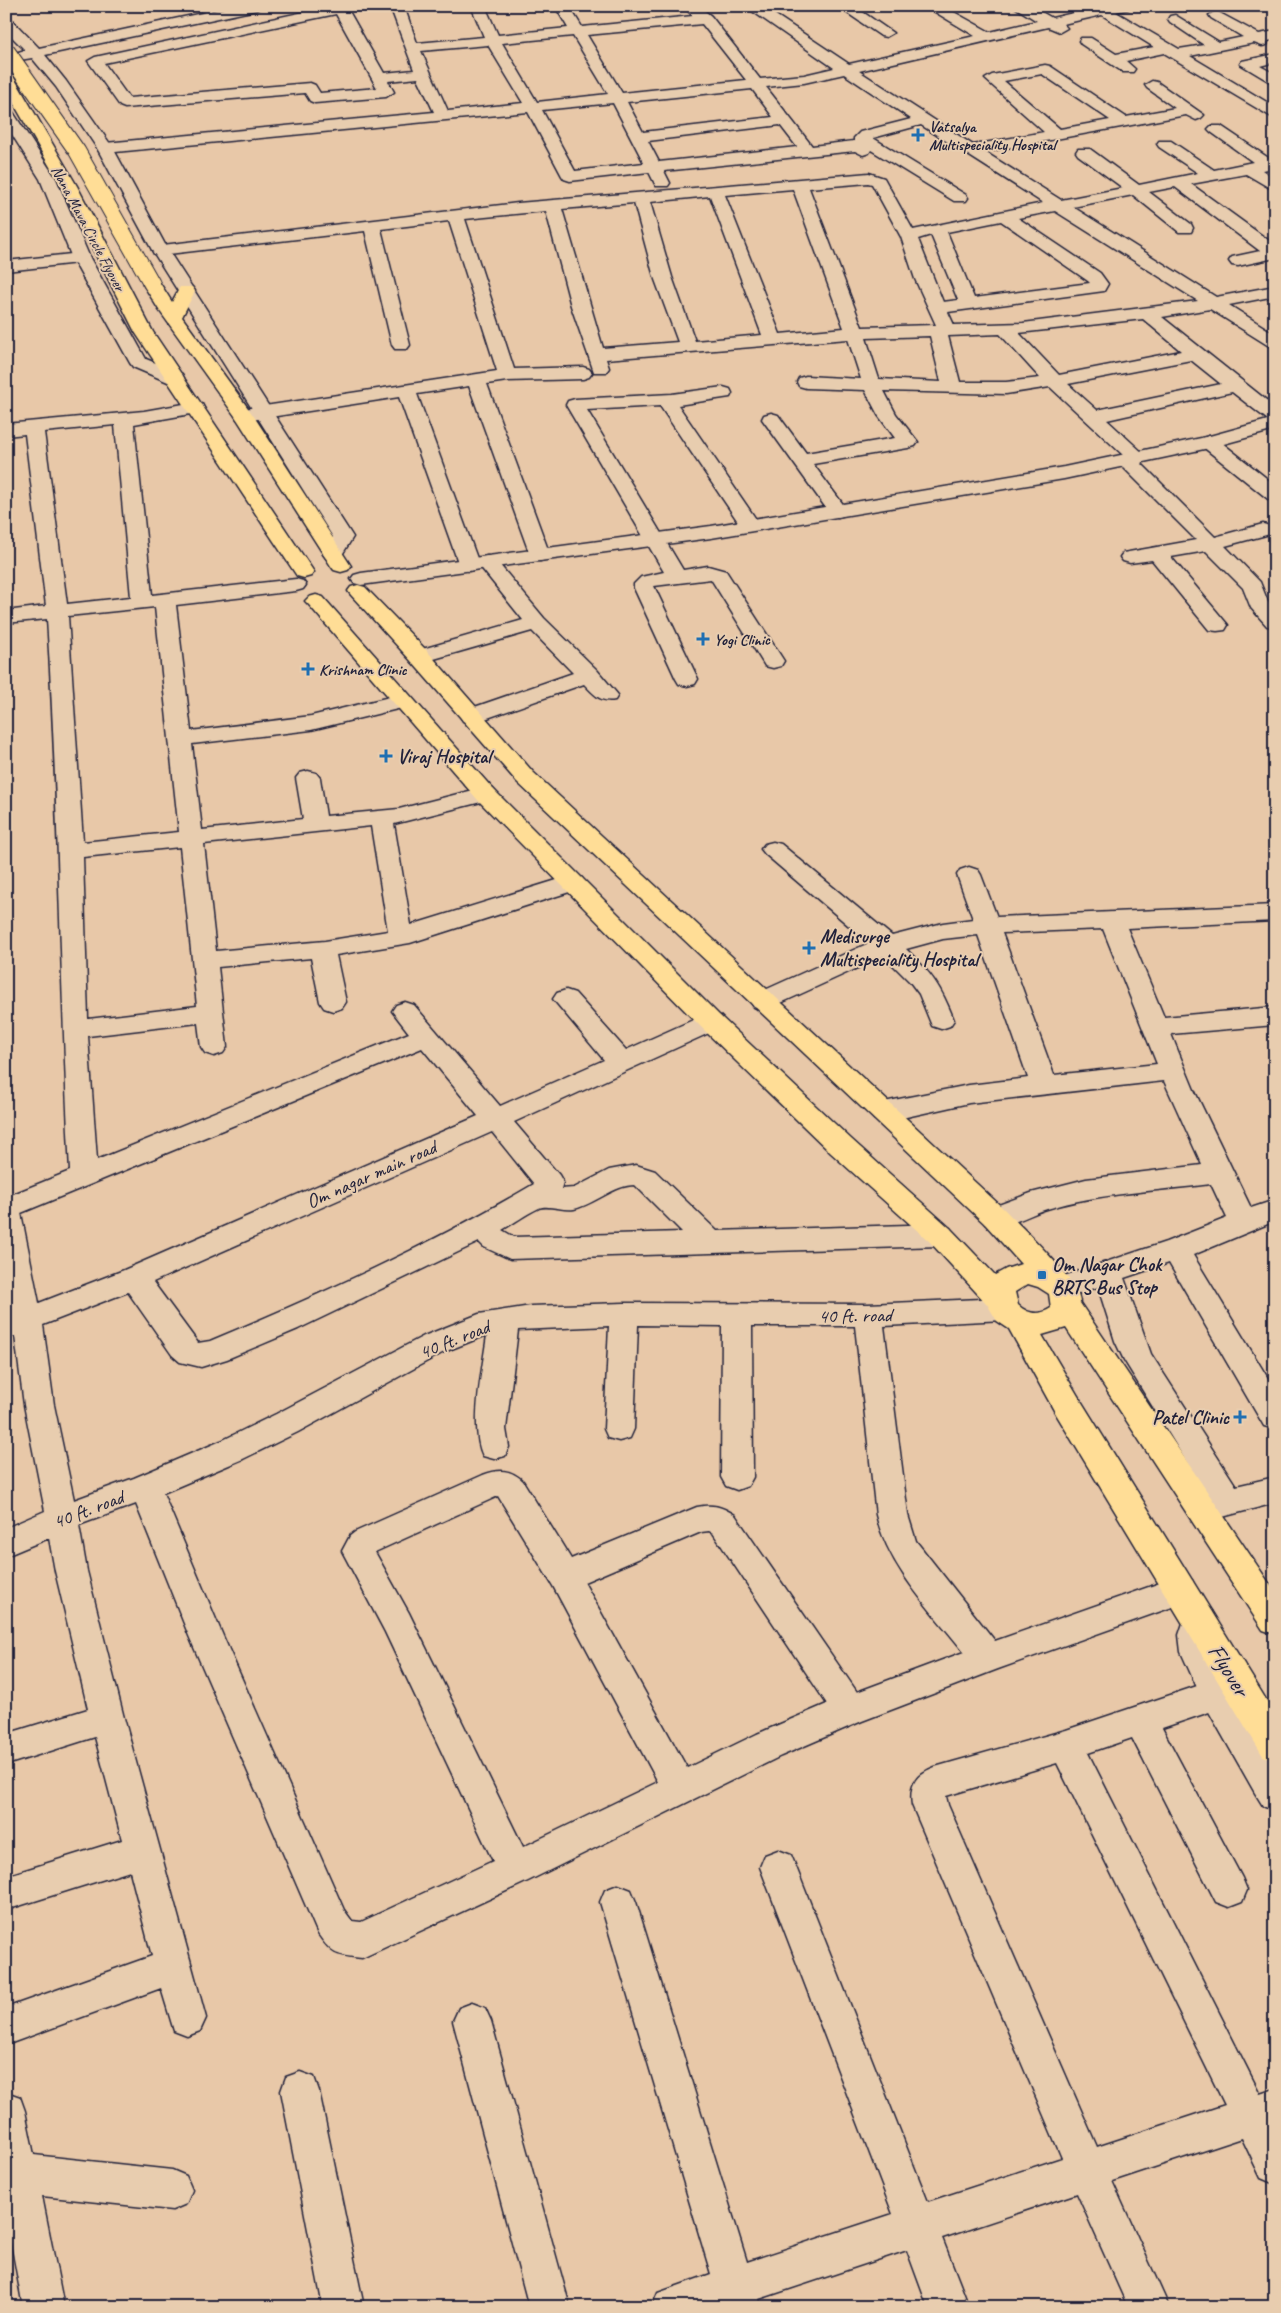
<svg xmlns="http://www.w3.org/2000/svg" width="1281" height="2313" font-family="Caveat,sans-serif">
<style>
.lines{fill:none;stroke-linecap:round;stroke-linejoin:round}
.street-casing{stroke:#22223b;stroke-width:3}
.secondary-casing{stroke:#22223b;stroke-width:3}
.highway-casing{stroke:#22223b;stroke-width:3}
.street{fill:#e8cdaf;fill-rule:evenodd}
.secondary{fill:#e8cdaf;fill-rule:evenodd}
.highway{fill:#ffdd96;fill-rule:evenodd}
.highway-bridge-casing{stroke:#22223b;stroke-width:18;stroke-linecap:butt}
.highway-bridge{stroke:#ffdd96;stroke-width:16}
.poi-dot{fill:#1f6fb2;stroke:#e8cdaf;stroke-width:2}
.labels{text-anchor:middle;stroke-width:4;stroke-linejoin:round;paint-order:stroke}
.far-poi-label{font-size:16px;font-weight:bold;fill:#22223b;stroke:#e8cdaf;text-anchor:start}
.far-street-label{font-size:16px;fill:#22223b;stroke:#e8cdaf}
.poi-label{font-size:20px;font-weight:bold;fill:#22223b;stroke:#e8cdaf;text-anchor:start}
.street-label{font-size:20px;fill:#22223b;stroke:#e8cdaf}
.near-street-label{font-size:24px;fill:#22223b;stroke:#e8cdaf}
</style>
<rect width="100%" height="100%" fill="#e8c8a8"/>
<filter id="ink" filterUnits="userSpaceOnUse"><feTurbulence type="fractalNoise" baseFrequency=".02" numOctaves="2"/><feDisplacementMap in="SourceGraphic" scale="10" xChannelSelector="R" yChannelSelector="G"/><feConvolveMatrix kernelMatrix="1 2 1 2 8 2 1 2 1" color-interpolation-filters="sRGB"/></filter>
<g filter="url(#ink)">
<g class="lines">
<g class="street-casing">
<path id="street" d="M 198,6 L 212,6 L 214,9 L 207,13 L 202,12 Z
M 332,6 L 346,6 L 384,73 L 414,70 L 390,6 L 404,6 L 417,43 L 484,37 L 471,6 L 485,6 L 498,35 L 568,28 L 555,6 L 569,6 L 582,27 L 693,16 L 685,8 L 699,6 L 711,16 L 760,79 L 804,75 L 834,68 L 745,6 L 762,6 L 849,64 L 975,36 L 925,6 L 943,6 L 990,32 L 1037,21 L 1013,6 L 1031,6 L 1052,18 L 1103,6 L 1130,6 L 1128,9 L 1116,12 L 1179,49 L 1204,45 L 1170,22 L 1168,19 L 1170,16 L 1175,15 L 1219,42 L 1243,37 L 1211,18 L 1209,15 L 1216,11 L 1259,34 L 1275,31 L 1275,39 L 1268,41 L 1267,45 L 1262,46 L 1254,43 L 1190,56 L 1275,107 L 1275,119 L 1164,53 L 1126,61 L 1135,69 L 1133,72 L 1123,72 L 1081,44 L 1079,41 L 1081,38 L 1091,38 L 1116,54 L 1154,47 L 1102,15 L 1063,24 L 1067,28 L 1060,32 L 1048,27 L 859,71 L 973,145 L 1044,132 L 985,79 L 992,75 L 1045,65 L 1050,66 L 1126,117 L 1175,108 L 1147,88 L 1145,85 L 1152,81 L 1157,82 L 1204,115 L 1201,118 L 1196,120 L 1186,115 L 985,152 L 1061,200 L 1123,188 L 1078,155 L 1076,152 L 1078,149 L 1090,149 L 1139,185 L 1198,173 L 1159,147 L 1157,144 L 1159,141 L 1171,141 L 1214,170 L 1253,162 L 1211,132 L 1208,129 L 1211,126 L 1221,126 L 1270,159 L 1275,158 L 1275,168 L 1262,170 L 1275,179 L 1275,191 L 1246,174 L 1191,184 L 1275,245 L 1275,258 L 1238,266 L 1232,265 L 1229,261 L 1232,257 L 1260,251 L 1175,187 L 1149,192 L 1191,224 L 1193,228 L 1191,232 L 1179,232 L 1133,195 L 1073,207 L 1216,297 L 1275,286 L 1275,296 L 1229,305 L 1275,334 L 1275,347 L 1269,346 L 1210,309 L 1162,317 L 1275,407 L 1275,422 L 1268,420 L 1232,392 L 1107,420 L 1144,454 L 1147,458 L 1141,463 L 1215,537 L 1263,524 L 1270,526 L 1273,530 L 1270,534 L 1225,546 L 1260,582 L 1268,602 L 1275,609 L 1275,627 L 1267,626 L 1251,608 L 1243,588 L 1206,551 L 1171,557 L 1228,625 L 1225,630 L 1217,631 L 1209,630 L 1152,560 L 1130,563 L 1123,561 L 1120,557 L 1123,553 L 1196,540 L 1120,464 L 1117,460 L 1123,455 L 1050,387 L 1006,394 L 884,391 L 896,414 L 918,442 L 915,446 L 908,448 L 813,464 L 848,511 L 845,515 L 838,517 L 831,515 L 762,419 L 764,415 L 771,413 L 778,415 L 806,453 L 895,438 L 878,415 L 865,390 L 806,388 L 799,386 L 797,382 L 799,378 L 806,376 L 861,379 L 848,339 L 606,359 L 609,368 L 606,372 L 594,372 L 571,306 L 546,211 L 465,219 L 514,369 L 583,367 L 589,369 L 592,373 L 589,377 L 583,379 L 507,381 L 487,384 L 550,555 L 547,559 L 540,561 L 533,559 L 530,555 L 469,386 L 417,394 L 478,561 L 480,558 L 487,556 L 494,558 L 544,618 L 597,670 L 618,695 L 615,700 C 600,703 594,694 584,684 L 479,721 L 471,723 L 463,721 L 460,716 L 463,711 L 573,673 L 532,631 L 420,663 L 412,662 L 409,657 L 412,652 L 523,620 L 479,565 L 476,569 L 469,571 L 462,569 L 459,565 L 399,397 L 244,421 L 237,419 L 235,415 L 237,411 L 244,409 L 497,371 L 449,221 L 381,229 L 410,345 L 407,349 L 395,349 L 392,345 L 365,231 L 160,255 L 154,254 L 152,250 L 154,246 L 518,203 L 869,173 L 884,178 L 913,230 L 1043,203 L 921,125 L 873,138 L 966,195 L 968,198 L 966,201 L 954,201 L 871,150 L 869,153 L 863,155 L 855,151 L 664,171 L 670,183 L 668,186 L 656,186 L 649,172 L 570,181 L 564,179 L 562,176 L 528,112 L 105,153 L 99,151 L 97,148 L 99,145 L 105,143 L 434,112 L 418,78 L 388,81 L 394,92 L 386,97 L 315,103 L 310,101 L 305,93 L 125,108 L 120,106 L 88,61 L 95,57 ZM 336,14 L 377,88 L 320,93 L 315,85 L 310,83 L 129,98 L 104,63 ZM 702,24 L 746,80 L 622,93 L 587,35 ZM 573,36 L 608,94 L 537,102 L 502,43 ZM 488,45 L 523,103 L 448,111 L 421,51 ZM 844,74 L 911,119 L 860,132 L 854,138 L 854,141 L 812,146 L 766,87 L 804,83 ZM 1042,74 L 1110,120 L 1060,129 L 1004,81 ZM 752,89 L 773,117 L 643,132 L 627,102 ZM 613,103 L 644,163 L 575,171 L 542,110 ZM 780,125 L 797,147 L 659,162 L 648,141 ZM 868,183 L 872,184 L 901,237 L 915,279 L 936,325 L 862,327 L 809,188 ZM 793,189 L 844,328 L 780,334 L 725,195 ZM 710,196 L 762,335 L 695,341 L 672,277 L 650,202 ZM 634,203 L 654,277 L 678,342 L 603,348 L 562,209 ZM 1055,211 L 1198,301 L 1023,323 L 954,325 L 948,312 L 1104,291 L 1108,284 L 1100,273 L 1018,218 ZM 1001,221 L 1088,281 L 1090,283 L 974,298 L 947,232 ZM 931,235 L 958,300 L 943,302 L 918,239 ZM 1143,319 L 1181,351 L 1059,375 L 1019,333 ZM 1000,334 L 1040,378 L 1006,382 L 960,382 L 948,336 ZM 930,336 L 941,382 L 879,379 L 866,338 ZM 1191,360 L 1221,384 L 1097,410 L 1068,384 Z
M 837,6 L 854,6 L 893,33 L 886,37 L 881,36 Z
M 1275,54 L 1275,62 L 1260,66 L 1275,74 L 1275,85 L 1240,64 L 1242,61 Z
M 81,253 L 87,254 L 90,258 L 87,262 L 6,271 L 6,261 Z
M 723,387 L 730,389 L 732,393 L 730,397 L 678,405 L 760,525 L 757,529 L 750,531 L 743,529 L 660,406 L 587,410 L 683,570 L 708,566 L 726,571 L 784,661 L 781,666 L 773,668 L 765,666 L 711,579 L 654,586 L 698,679 L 695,684 L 687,686 L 679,684 L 676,679 L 634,588 L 634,584 L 641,577 L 664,572 L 566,405 L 568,401 L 575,399 L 672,394 Z
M 195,402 L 202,404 L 204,408 L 202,412 L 134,424 L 152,595 L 296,579 L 303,581 L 306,585 L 303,589 L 296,591 L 176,605 L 191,731 L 311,716 L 402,694 L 410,696 L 413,701 L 410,706 L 311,730 L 192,744 L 202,830 L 303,819 L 296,778 L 300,773 L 308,771 L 316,773 L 320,778 L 326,816 L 399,809 L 485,787 L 493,789 L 497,794 L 493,799 L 394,824 L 411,925 L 573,875 L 582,878 L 585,883 L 582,888 L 410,943 L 336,955 L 346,1002 L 342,1008 L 333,1011 L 324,1008 L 320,1002 L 311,958 L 218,967 L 227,1047 L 223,1053 L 214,1056 L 205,1053 L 201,1047 L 198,1023 L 88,1036 L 97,1160 L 409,1033 L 392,1011 L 396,1005 L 405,1002 L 414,1005 L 500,1106 L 604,1060 L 553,999 L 557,993 L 566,990 L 575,993 L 626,1050 L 702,1016 L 711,1013 L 720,1016 L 724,1022 L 720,1028 L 514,1122 L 559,1175 L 563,1182 L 561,1189 L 574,1188 L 609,1170 L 636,1165 L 655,1171 L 717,1231 L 940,1224 L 950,1228 L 954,1235 L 950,1242 L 940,1246 L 510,1259 L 484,1247 L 479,1242 L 298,1329 L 227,1359 L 201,1367 L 180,1362 L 172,1355 L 128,1292 L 43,1325 L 54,1405 L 74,1500 L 134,1478 L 221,1441 L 276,1414 L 424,1336 L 479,1314 L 531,1306 L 624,1303 L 868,1304 L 1004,1298 L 1014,1301 L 1019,1309 L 1014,1317 L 1004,1320 L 884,1326 L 908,1515 L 916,1541 L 995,1641 L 1180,1576 L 1192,1580 L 1196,1590 L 1192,1600 L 998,1669 L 862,1721 L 781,1756 L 528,1881 L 362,1958 C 337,1955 333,1956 318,1934 L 189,1636 L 136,1504 L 79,1525 L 87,1571 L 124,1718 L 206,2018 L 200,2031 L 187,2036 L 174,2031 L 161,1988 L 6,2045 L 6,2008 L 152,1956 L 130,1871 L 6,1910 L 6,1876 L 122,1840 L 95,1737 L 6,1765 L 6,1734 L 88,1709 L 55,1571 L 49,1538 L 6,1556 L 6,1528 L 45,1511 L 24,1405 L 15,1336 L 6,1338 L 6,1315 L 11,1313 L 6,1286 L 6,1197 L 70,1171 C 60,987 59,803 47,619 L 6,623 L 6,611 L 46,606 L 25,434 L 6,436 L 6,424 L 144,411 ZM 115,425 L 131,597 L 67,604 L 44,432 ZM 155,607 L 179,832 L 83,842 L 68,616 ZM 371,826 L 388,931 L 325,941 L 216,951 L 204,844 ZM 180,847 L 197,1006 L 88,1019 L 83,857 ZM 422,1048 L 478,1116 L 124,1270 L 39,1303 L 21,1213 ZM 492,1132 L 534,1184 C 431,1245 320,1295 210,1341 L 198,1343 L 153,1282 ZM 635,1185 L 682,1232 L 514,1237 L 502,1230 C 514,1223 526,1214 539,1208 C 548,1204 563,1211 574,1209 C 595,1204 614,1185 635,1185 ZM 638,1325 L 722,1326 L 721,1477 L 726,1486 L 737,1490 L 748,1486 L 753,1477 L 752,1326 L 855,1326 L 876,1515 C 889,1568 931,1610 964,1652 L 857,1692 L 735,1515 C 721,1506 713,1504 697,1507 L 571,1559 L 523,1481 C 510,1469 499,1469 483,1475 L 355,1532 L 350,1536 L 342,1551 L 385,1632 L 493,1861 L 361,1922 L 352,1921 L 344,1910 L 223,1636 L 163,1493 L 243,1459 L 298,1432 L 444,1352 L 487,1335 C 483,1367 469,1428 483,1456 L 494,1459 L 505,1456 L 509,1447 L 506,1429 L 518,1330 L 609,1326 L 604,1429 L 608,1438 L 619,1441 L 630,1438 L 634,1429 ZM 498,1496 L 553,1586 L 658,1782 L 523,1847 L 409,1613 L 375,1552 ZM 709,1531 L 713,1533 L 827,1704 L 757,1734 L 687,1768 L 584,1582 L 701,1532 Z
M 1209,436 L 1216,438 L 1275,485 L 1275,501 L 1268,499 L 1202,446 L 1199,442 L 1202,438 Z
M 773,842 L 781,844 L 892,936 L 943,923 L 973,919 L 957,875 L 960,870 L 969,867 L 978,870 L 981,875 L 997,917 L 1275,905 L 1275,921 L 1127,928 L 1164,1017 L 1275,1007 L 1275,1025 L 1171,1034 L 1194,1090 L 1251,1208 L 1275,1200 L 1275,1221 L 1193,1255 L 1275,1390 L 1275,1429 L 1264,1426 L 1169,1263 L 1124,1278 L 1151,1354 L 1236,1486 L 1275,1477 L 1275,1503 L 1211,1520 L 1200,1516 L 1195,1507 L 1200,1498 L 1207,1495 L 1124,1360 L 1115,1341 L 1098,1287 L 1062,1299 L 1052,1296 L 1047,1288 L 1052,1280 L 1166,1242 L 1227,1218 L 1211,1184 C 1157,1191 1100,1193 1047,1209 C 1027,1215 1005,1231 985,1224 L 981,1217 L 985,1210 L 1031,1193 L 1086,1179 L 1202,1165 L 1164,1081 L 969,1103 L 884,1122 L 874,1119 L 871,1112 L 874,1105 L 884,1102 L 969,1085 L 1028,1078 L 978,935 L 943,939 L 906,949 C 931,973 941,986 954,1020 L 950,1026 L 941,1029 L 932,1026 L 919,994 L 910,982 L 884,956 L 772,1007 L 763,1010 L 754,1007 L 750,1001 L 754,995 L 869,943 L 765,854 L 761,849 L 765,844 ZM 1103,929 L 1157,1064 L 1054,1075 L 1002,933 Z
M 1218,1679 L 1230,1683 L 1235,1694 L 1230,1705 L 1162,1728 L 1242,1878 L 1247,1890 L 1242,1902 L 1229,1907 L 1216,1902 L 1132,1738 L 1088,1753 L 1260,2094 L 1275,2089 L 1275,2184 L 1261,2178 L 1242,2138 L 1112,2181 L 1169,2307 L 1128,2307 L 1077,2193 L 942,2238 L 969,2307 L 928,2307 L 907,2250 L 759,2299 L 761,2307 L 652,2307 L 658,2293 L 711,2274 L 600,1902 L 605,1890 L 618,1885 L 631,1890 L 636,1902 L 747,2262 L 893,2214 L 760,1867 L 765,1855 L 778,1850 L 791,1855 L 796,1867 L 928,2202 L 1062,2158 L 912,1805 C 909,1785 916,1774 935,1767 L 1066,1730 ZM 1057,1763 L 1225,2105 L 1097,2147 L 948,1805 L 946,1796 Z
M 472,2003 L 485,2008 L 491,2021 L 570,2307 L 529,2307 L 453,2021 L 459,2008 Z
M 300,2072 L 314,2077 L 319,2091 L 364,2307 L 323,2307 L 281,2091 L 286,2077 Z
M 6,2092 L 20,2097 L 25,2111 L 34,2155 L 172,2170 L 186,2176 L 192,2190 L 186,2204 L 172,2210 L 42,2196 L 64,2307 L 23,2307 L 6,2215 Z"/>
</g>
<g class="secondary-casing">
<path id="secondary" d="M 235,6 L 263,6 L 256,10 L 45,55 L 66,81 L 113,148 L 168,250 L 353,537 L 340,558 L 333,560 L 326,558 L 323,554 L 333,537 L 152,250 L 97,148 L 56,87 L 32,58 L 20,60 L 15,59 L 13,56 L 15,53 L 25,50 L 6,31 L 6,18 L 11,19 L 39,48 Z
M 6,107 L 11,109 L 56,179 L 90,258 L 146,359 L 182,374 L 184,378 L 182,382 L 168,382 L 133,367 L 130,363 L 72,258 L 40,179 L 6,125 Z
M 1275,418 L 1275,430 L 1209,448 L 1064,479 L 711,538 L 361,585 L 354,583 L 351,579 L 354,575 L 361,573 L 711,526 L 1064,467 L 1206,437 Z
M 1199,1607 L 1211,1611 L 1215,1621 L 1212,1640 L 1220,1667 L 1275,1763 L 1275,1811 L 1263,1806 L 1255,1793 L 1204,1703 L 1181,1652 L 1179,1635 L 1187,1611 Z"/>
</g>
<g class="highway-casing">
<path id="highway" d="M 6,72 L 13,76 L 77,186 L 153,332 L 314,572 L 311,576 L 304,578 L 297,576 L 135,332 L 61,186 L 6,90 Z
M 152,279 L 158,280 L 172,302 L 180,287 L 192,287 L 195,291 L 182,317 L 253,415 L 351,566 L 348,570 L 341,572 L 334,570 L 331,566 L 235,416 L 159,310 L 143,284 L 146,280 Z
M 358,585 L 365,587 L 428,652 L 533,772 L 1005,1210 C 1022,1228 1080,1281 1080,1303 L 1275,1592 L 1275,1634 L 1263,1630 L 1066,1328 L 1042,1335 L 1078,1396 L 1275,1714 L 1275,1760 L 1263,1756 L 1056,1414 L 1009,1329 L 997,1321 L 987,1304 L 930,1242 L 831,1153 L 702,1028 L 477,799 L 309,605 L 305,601 L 309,597 L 316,595 L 323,597 L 493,789 L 720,1016 L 851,1139 L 950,1228 L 995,1275 L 1006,1269 L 1021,1264 L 985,1224 L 517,782 L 412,662 L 351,595 L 348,591 L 351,587 ZM 1028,1284 L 1038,1287 L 1049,1294 L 1051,1308 C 1039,1316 1028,1314 1018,1305 L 1015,1292 Z"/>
</g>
<use href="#street" class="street"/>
<use href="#secondary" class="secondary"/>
<use href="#highway" class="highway"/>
<g class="highway-bridge-casing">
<path id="highway-bridge" d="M 6,50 L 77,151 L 152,284"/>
</g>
<use href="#highway-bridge" class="highway-bridge"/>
</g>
</g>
<g class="poi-dot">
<path d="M915.5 127.5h5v5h5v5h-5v5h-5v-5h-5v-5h5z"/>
<path d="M700.5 631.5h5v5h5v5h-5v5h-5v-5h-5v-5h5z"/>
<path d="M305.5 661.5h5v5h5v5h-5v5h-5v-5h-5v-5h5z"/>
<path d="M383.5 748.5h5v5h5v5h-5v5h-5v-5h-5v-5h5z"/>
<path d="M806.5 940.5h5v5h5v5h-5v5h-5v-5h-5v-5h5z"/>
<rect x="1037" y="1270" width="10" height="10" rx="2.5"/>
<path d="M1237.5 1409.5h5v5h5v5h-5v5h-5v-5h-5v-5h5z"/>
</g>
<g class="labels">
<g class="far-poi-label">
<text x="929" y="132">Vatsalya<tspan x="929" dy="18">Multispeciality Hospital</tspan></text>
<text x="714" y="645">Yogi Clinic</text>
<text x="319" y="675">Krishnam Clinic</text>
</g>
<g class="far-street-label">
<text transform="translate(89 228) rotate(62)" y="6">Nana Mava Circle Flyover</text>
</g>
<g class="poi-label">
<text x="397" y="763">Viraj Hospital</text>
<text x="820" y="943">Medisurge<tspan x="820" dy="23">Multispeciality Hospital</tspan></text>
<text x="1052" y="1271">Om Nagar Chok<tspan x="1052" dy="23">BRTS Bus Stop</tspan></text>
<text x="1229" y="1424" text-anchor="end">Patel Clinic</text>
</g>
<g class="street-label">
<text transform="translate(371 1174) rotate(-24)" y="7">Om nagar main road</text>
<text transform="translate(855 1315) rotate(-1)" y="7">40 ft. road</text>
<text transform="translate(454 1339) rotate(-22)" y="7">40 ft. road</text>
<text transform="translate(88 1509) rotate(-21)" y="7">40 ft. road</text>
</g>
<g class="near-street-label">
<text transform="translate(1229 1670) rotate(58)" y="8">Flyover</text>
</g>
</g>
<rect width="1281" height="2313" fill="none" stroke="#e8cdaf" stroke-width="25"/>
<rect x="12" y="12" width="1256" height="2288" fill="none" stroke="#22223b" stroke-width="2" filter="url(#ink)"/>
</svg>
